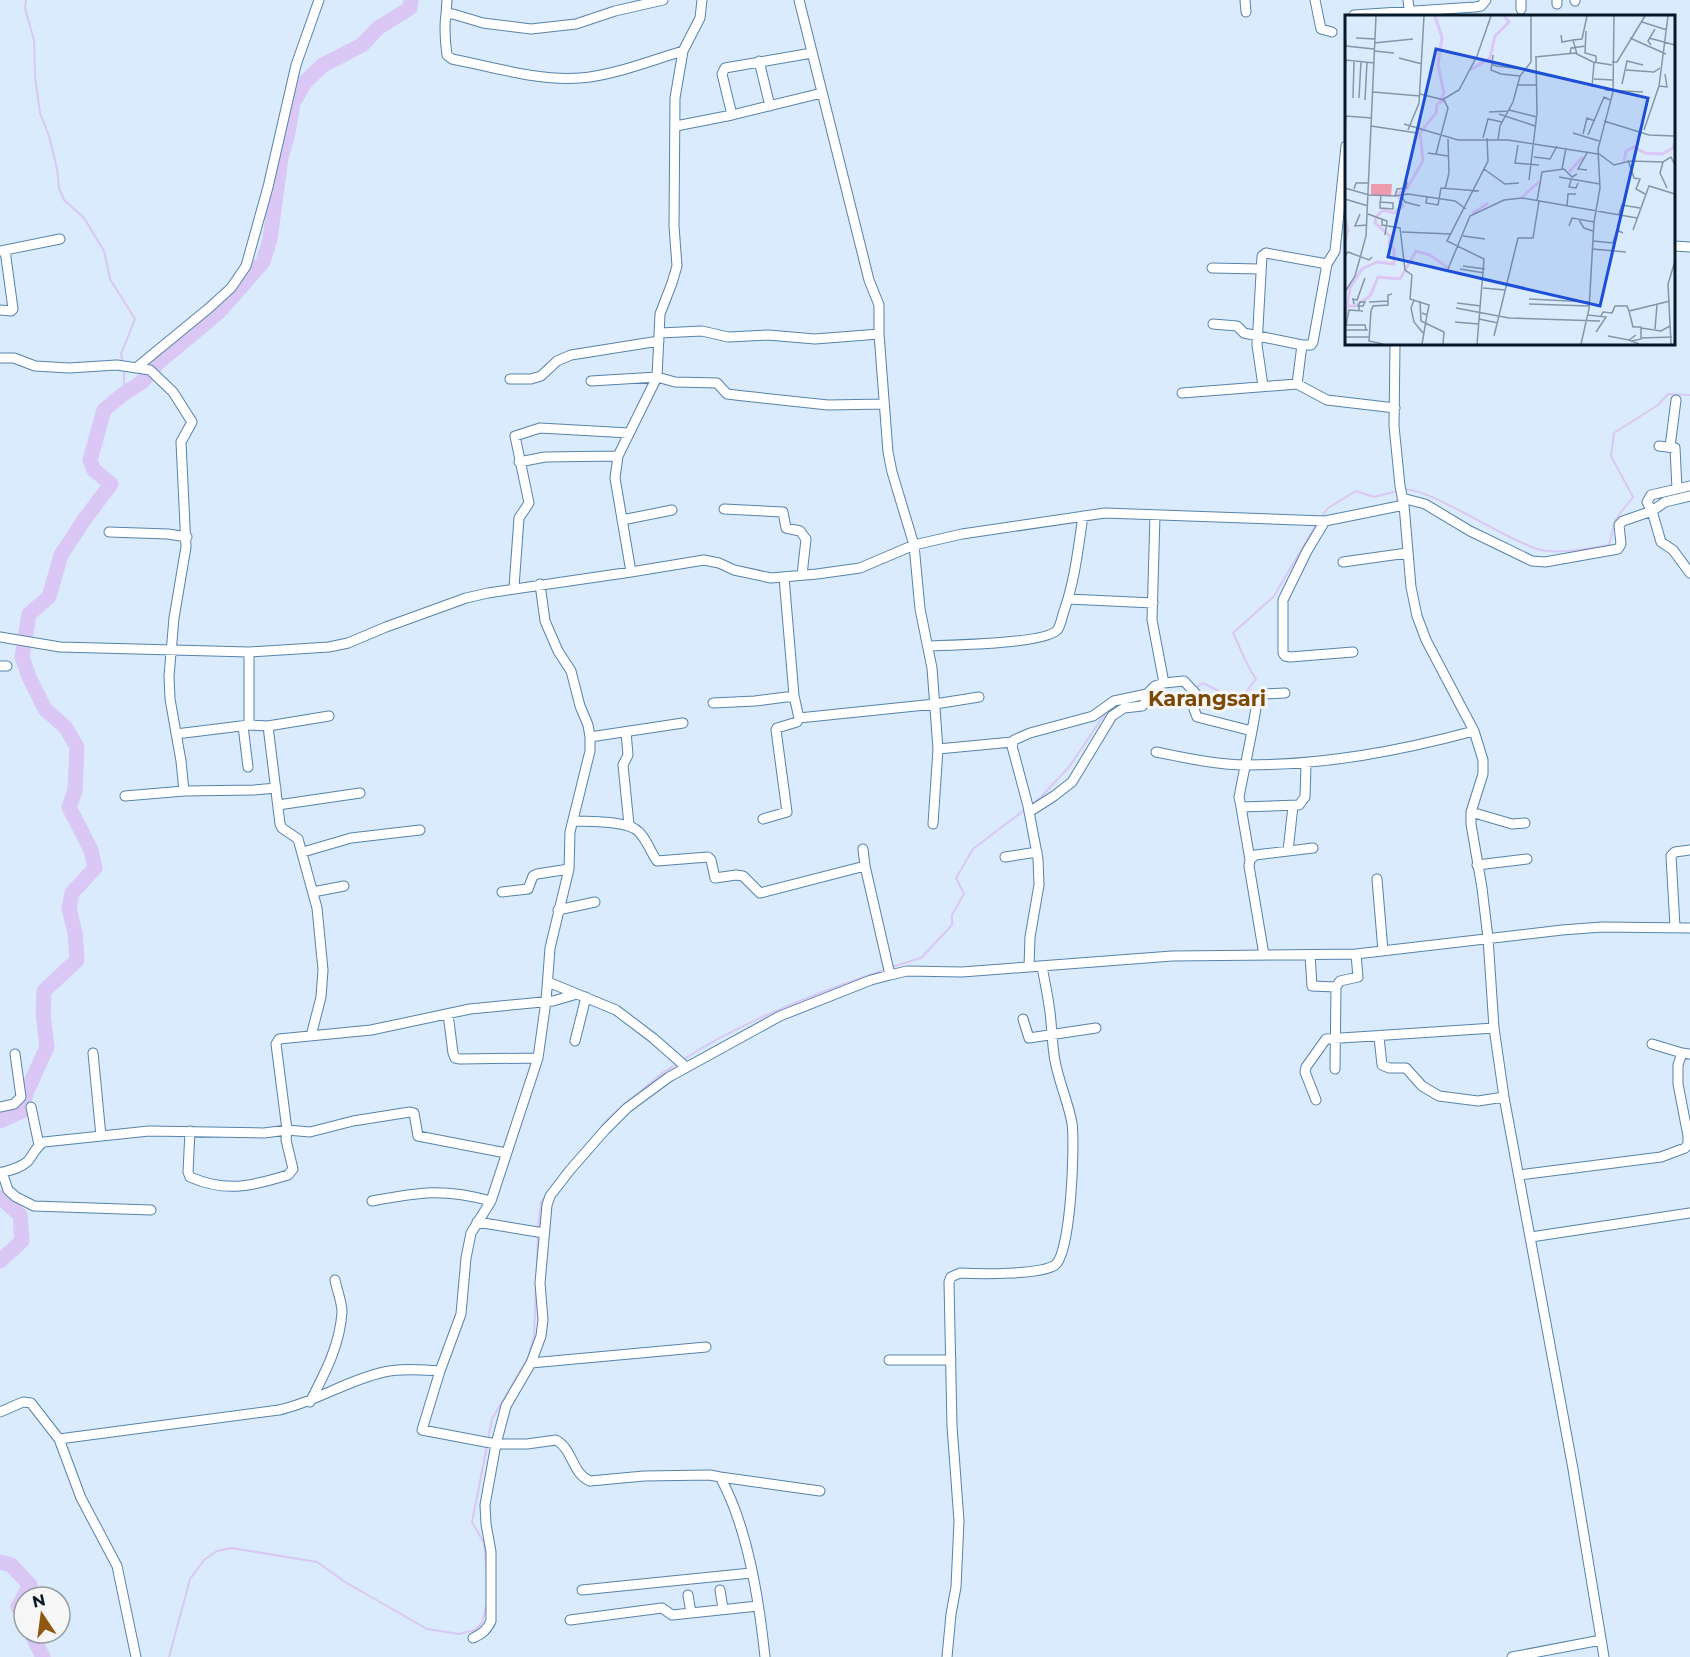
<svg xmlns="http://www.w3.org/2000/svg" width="1690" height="1657" font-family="Montserrat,sans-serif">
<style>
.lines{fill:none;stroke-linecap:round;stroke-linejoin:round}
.stream{stroke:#dbc7f5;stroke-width:2}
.river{stroke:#dbc7f5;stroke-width:15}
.street-casing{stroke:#5783a9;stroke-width:11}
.street{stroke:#fff;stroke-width:9}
.labels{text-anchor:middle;stroke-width:6;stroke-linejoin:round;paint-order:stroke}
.quarter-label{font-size:21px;font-weight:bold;fill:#7c4904;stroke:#f6f6f6}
.inset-river{fill:none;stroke:#dbc7f5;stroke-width:3}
.inset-road{fill:none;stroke:#8597a7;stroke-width:1.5}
.view{fill:#1d4ed8;fill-opacity:0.15;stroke:#1d4ed8;stroke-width:3}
.inset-edge{fill:none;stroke:#071927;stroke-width:3}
</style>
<rect width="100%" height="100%" fill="#d9ebfc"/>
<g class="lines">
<path class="stream" d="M 26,0 L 25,8 L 34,40 L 35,76 L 40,113 L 49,136 L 57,169 L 59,188 L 64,200 L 84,218 L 104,251 L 110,279 L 135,319 L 121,354 L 123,364
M 124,393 L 124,369
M 1402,490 C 1425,484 1508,542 1541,550 C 1557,554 1593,548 1609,545 L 1615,520 L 1633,497 L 1611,456 L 1614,433 L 1658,405 L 1668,394 L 1690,395
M 1321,518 L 1328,508 L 1356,491 L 1374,497 L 1397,491
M 1194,689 L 1203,683 L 1236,700 L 1243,696 L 1256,679 C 1246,665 1241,649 1233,633 L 1274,596 L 1316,525
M 1148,701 L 1182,697 L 1189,692
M 1031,805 L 1041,797 L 1069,767 L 1102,718 L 1119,704
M 892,967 L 921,958 L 952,925 L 952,915 L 964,894 L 956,878 L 973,849 L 1027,808
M 681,1061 C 742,1021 819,992 887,969
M 627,1103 L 662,1073 L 677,1064
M 555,1183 L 609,1118 L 623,1106
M 538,1229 L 541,1202 L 546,1195
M 488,1440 L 492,1419 L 528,1358 L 534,1336 L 538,1235
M 487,1577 L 484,1543 L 472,1522 L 487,1446
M 169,1657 L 190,1579 L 204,1560 L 217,1551 L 232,1548 L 317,1562 L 345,1582 L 427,1629 L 459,1634 L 475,1630 L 482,1623 L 487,1603"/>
<path class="river" d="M 0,1121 L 22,1111 L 26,1093 L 47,1047 L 43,1013 L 44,991 L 77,960 L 75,933 L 69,908 L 72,893 L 95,868 L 91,850 L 69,807 L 75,791 L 77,747 L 66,728 L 45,709 L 29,677 L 22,657 L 29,614 L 49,597 L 61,555 L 84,520 L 111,484 L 94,470 L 90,460 L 104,410 L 122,395 L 142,382 L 159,362 L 219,312 L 263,262 L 270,239 L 281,158 L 288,133 L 293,103 L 306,81 L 323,65 L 362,45 L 378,28 L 410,8 L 411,0
M 0,1197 L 20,1215 L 22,1241 L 0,1261
M 0,1562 L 11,1565 L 30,1585 L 18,1607 L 24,1617
M 31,1633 L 43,1657"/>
<g class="street-casing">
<path id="street" d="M 447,0 L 446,14 L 453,14 L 483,23 L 531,29 L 576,24 L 615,11 L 663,0
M 799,0 L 869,280 L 879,305 L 879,334 L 888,452 L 892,472 L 914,545 L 920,609 L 932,668 L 938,749 L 933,824
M 1245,0 L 1246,12
M 1315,0 L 1321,29 L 1332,32
M 1408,0 L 1410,16
M 1521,0 L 1521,9
M 1557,0 L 1557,4
M 1575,0 L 1575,1
M 446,14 C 444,28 445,41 447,55 L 452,59 C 494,67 537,81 580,78 C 612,76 652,60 683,51
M 1354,15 L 1475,7 L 1481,6 L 1486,0
M 759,61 L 770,106
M 732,115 L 722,74 L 725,68 L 812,53
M 676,126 L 732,115 L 822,93
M 1674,246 L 1690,247
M 0,251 L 60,239
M 1212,268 L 1260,269
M 0,310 L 11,311 L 13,309 L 5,250
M 1213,324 L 1237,326 L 1244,333 L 1302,345
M 660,333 L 702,331 L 728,337 L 768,335 L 815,339 L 879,334
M 1395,344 L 1394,426 L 1400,486 L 1404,505 L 1411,587 L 1417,616 L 1426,640 L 1474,731 L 1483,760 L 1483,774 L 1471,812 L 1471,824 L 1482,888 L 1488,938 L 1494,1028 L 1504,1097 L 1573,1469 L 1604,1657
M 0,358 L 14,358 L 35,366 L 69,368 L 117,365 L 150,370 L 173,392 L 192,422 L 181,442 L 186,547 L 174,618 L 169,676 L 170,699 L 181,761 L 184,791
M 136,368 L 209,308 L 231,288 L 246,266 L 268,187 L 296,65 L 319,0
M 510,379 L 531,379 L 541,376 L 557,361 L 571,355 L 659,341
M 591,381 L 657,377 L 675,382 L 717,383 L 727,394 L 744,396 L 828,405 L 884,404
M 1297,384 L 1302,345 L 1311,345 L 1313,342 L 1327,264 L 1335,251 L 1346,146
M 1263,386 L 1257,345 L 1262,256 L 1266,253 L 1327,264
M 1182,393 L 1297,384 L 1327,400 L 1395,408
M 1659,446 L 1675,448 L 1677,489
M 1670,447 L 1676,400
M 519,462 L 545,457 L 618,456
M 1690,486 L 1651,495 L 1647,502 L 1652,511 L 1661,542 L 1673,550 L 1690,573
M 1402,498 L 1425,504 L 1470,531 L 1532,561 L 1545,562 L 1618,549 L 1621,544 L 1619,525 L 1623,521 L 1652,511 L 1665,502 L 1690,496
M 724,509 L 783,512 L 786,528 L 800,531 L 806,539 L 802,575
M 1155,515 L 1152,620 L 1164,683
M 622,520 L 672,510
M 1325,521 L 1307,551 L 1283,600 L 1283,653 L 1285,656 L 1290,657 L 1353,652
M 109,532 L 168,534 L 187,537
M 1343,562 L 1407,553
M 631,572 L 615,478 L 618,456 L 657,377 L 660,314 L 672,283 L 677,266 L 674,226 L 675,98 L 683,51 L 700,18 L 702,0
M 784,577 L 794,696 L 799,718 L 935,704 L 979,697
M 540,584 L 545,621 L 558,651 L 571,671 L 580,706 L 588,725 L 590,737 L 590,751 L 570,832 L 569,869 L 550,948 L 546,1001 L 538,1058 L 491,1201 L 471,1233 L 466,1258 L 461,1314 L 440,1371 L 422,1430 L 496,1444 L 527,1444 L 556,1440 C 573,1449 572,1474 590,1481 L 644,1476 L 710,1475 L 720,1477 C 748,1527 759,1600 765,1657
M 514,587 L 519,518 L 529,503 L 515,436 L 540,428 L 629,433
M 1068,599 L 1153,603
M 0,637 L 60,647 L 249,652 L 329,647 L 348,643 L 386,627 L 466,598 L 488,593 L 631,572 L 704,560 L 719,563 L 734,570 L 771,578 L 817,574 L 860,568 L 914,545 L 962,534 L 1105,513 L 1325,521 L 1404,505
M 928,646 C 948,645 1049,644 1058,629 C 1061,624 1062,617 1064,611 C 1075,580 1078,549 1083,516
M 0,666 L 7,666
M 713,703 L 755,701 L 794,696
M 249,725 L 249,652
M 243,726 L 248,767
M 268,726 L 329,716
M 1252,731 L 1239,797 L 1241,807 L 1299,805 L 1305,797 L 1306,764
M 626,732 L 628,755 L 623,765 L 629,825
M 176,734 L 249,725 L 268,726 L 280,824 L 282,828 L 298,839 L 317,908 L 323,970 L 321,997 L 311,1036
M 590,737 L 683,723
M 938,749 L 1012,742
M 1156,752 C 1186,758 1217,765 1247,765 C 1325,765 1399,751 1474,731
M 125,796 L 184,791 L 254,790 L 276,788
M 278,805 L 360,793
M 1241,807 L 1250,860
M 1029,812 L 1054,796 L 1072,782 L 1112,716 L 1124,708 L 1142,706 L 1145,703 L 1147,694
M 1471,812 L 1512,824 L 1525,823
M 763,819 L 787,812 L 776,730 L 777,728 L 797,722 L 799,718
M 573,821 C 589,822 628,820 639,832 C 647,840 650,851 657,861 L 708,857 L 711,860 L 715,878 L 736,875 L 743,876 L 760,893 L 865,866
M 863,849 L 865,866 L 890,975
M 1288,851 L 1293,806
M 303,852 L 351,838 L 420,830
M 1005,857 L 1037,852
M 1477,865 L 1527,859
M 1377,879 L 1383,951
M 313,892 L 344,886
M 502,892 L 528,889 L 533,876 L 537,874 L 569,869
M 558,910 L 595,902
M 1675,927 L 1671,856 L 1675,852 L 1690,850
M 1264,955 L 1249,866 L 1250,860 L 1255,855 L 1313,848
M 1310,955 L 1312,986 L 1336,987
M 1029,967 L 1030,937 L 1039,885 L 1038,859 L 1028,806 L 1012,746 L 1014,740 L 1030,733 L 1093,716 L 1114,701 L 1147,694 L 1155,686 L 1164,683 L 1184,681 L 1197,695 L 1194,709 L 1197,717 L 1252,731 L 1258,697 L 1264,694 L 1285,693
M 548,982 L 616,1010 L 653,1038 L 686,1067
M 448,1014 L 453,1053 L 455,1058 L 460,1059 L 538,1058
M 1023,1019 L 1029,1038 L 1096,1028
M 1379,1037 L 1382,1065 L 1389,1068 L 1406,1068 L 1422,1086 L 1439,1096 L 1478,1101 L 1504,1097
M 575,1041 L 586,997
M 1652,1044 L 1682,1053
M 93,1053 L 101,1136
M 1335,1069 L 1336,987 L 1340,981 L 1358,977 L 1356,954
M 1316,1100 L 1305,1072 L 1306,1067 L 1326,1039 L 1494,1028
M 0,1107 L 14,1104 L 21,1097 L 15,1054
M 31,1107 L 39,1145
M 190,1131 L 188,1172 L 190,1177 C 227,1193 252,1186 288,1175 L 293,1169 L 286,1140 L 287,1130 L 276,1044 L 279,1039 L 371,1030 L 470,1009 L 553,1001 L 577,994
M 2,1172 L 8,1190 L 16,1197 L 34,1206 L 151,1210
M 0,1173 C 10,1170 21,1168 28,1161 C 34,1154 36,1146 44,1142 L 149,1131 L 264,1133 L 287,1130 L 310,1132 L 353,1121 L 410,1112 L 414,1113 L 418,1136 L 506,1153
M 1519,1175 L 1661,1157 L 1685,1148 L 1688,1144 L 1688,1136 L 1678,1084 L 1678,1065 L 1682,1053 L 1690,1054
M 372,1201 C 420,1192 443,1188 491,1201
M 477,1222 L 544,1233
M 1531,1237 L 1690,1213
M 889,1360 L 951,1360
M 531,1363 L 706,1347
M 310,1402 C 325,1373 340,1345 342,1312 C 342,1302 337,1290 335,1280
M 0,1412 L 23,1402 L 31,1403 L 59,1439 L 81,1498 L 117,1566 L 136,1657
M 59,1439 L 279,1410 C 316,1402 347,1380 384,1372 C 402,1368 422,1370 440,1371
M 720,1477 L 820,1491
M 582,1590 L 751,1573
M 720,1590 L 723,1609
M 688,1595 L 691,1613
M 570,1620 L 662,1608 L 672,1615 L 758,1606
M 473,1638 C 482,1634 487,1630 491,1621 L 491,1552 L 486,1524 L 485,1505 L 496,1444 L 506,1406 L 531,1363 L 541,1336 L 543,1320 L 540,1283 L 547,1205 L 550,1196 L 570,1170 L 605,1130 L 627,1108 L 669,1077 L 780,1016 L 871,980 L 890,975 L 907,971 L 962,972 L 1172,956 L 1356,954 L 1562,930 L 1602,927 L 1690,928
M 947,1657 L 951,1614 L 956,1587 L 959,1521 L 952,1426 L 949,1282 L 951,1277 L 960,1273 C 979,1274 1041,1275 1055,1265 C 1071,1254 1075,1144 1072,1123 C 1068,1102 1059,1082 1055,1061 C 1052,1045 1052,1028 1050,1012 C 1048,997 1045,982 1042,967
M 1512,1657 L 1601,1640"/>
</g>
<use href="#street" class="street"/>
</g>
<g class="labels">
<g class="quarter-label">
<text x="1207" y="706">Karangsari</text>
</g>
</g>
<g transform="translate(1345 15)">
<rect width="330" height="330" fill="#d9ebfc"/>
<path d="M 26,169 L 47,169 L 46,181 L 26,180 Z" fill="#ef9bae"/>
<path class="inset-river" d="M 90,1 L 97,22 L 93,50 L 99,78 L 95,87M 125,55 L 145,43 L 150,21 L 164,7 L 159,1M 279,147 L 281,136 L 289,132 L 300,138 L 317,139 L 328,133 L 330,125M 224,157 L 238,142M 177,182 L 194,167M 127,199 L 143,188M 0,203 L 3,215 L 0,228M 3,291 L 10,291 L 25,281 L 33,262 L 55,264 L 71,236 L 85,240 L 103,253M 0,304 L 5,273 L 17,254 L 32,247 L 49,249 L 49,234 L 44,229 L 46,222 L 30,208 L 31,202 L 38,195 L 49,198 L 58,191 L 52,178 L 61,175 L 78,146 L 75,118 L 91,98 L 92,89 L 100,85"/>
<path class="inset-road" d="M 297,7 L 322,15M 241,16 L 240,38 L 251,41 L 251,48M 216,20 L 217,27 L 228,25M 0,21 L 1,31 L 29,34M 11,23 L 30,24M 285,23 L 321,39M 304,23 L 330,30M 29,28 L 68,24M 306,30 L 303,26 L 310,14M 29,36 L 49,38M 225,39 L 226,33 L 241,31M 232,39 L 228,25 L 237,24 L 242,1M 148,40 L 147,49 L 151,51 L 179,54M 190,42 L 230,38 L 248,47 L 267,50M 54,43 L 77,49M 267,47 L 272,47 L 300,1M 147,49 L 146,55 L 156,59 L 175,61M 281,55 L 309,57 L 315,53M 0,56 L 1,45 L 29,48M 249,64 L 268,65M 277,69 L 282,46 L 298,50M 172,70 L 191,70M 314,71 L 322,72 L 320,59M 247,72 L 249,48M 260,75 L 298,77M 28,77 L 75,81M 75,79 L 99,85 L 103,93 L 91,139M 8,83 L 9,46M 14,83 L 16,46M 20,85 L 22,47M 97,85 L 114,75 L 132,41 L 146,1M 164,95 L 192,102M 144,97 L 164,96M 154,99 L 190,111M 259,106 L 304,120 L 330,121M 0,109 L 1,101 L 27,103M 59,109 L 113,125 L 163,125 L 253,139M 26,111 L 72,118M 63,115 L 74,88 L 79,1M 299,115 L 314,71 L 323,1M 228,118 L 254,126M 238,119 L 242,103 L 250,106M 243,120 L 259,82 L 265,85M 138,123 L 143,104 L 157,107M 153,125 L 155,111 L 168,87 L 175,61 L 186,47 L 186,1M 173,130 L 170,148 L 194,150M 83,138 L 103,141M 253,138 L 269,150 L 286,146 L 318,147 L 326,142 L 330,150M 189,142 L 205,144 L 212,131M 283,145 L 289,163 L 295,164 L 291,174 L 300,179M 318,147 L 315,158 L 322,173M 139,154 L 160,169 L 174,168M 217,154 L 221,133M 242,155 L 233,154 L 242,138M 214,162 L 255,169M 184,165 L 192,98 L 191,42M 226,165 L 224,172 L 231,173 L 233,168M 0,173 L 24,180M 9,174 L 11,168 L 24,168M 100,174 L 104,158 L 103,124M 24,180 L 50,181 L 52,174 L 61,173 L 62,167M 50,181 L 63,179 L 110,186 L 121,194M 57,182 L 60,187 L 75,191M 82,182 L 81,188 L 93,190 L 96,173 L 134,176M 0,184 L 23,191M 192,186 L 197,157 L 219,154 L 227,162 L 232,159M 35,187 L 48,188 L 48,194 L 35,193 L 35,189 L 36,181M 222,191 L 223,179 L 231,179M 15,199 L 10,211 L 22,210M 23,199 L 42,206 L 40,220M 274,199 L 277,190 L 295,193M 37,204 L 37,210 L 55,213 L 60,255 L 67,260 L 65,284 L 84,290 L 82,300M 234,205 L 239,213 L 248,216M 224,211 L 227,203 L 249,207M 288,215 L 304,171 L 330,179M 57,217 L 106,219M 118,221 L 140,224M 248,226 L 268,228 L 272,215 L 278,218M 247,234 L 281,237M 0,241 L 3,237 L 24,245 L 27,242M 118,251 L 140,254M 103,254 L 125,201 L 159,185 L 177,183 L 292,203M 115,254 L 139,258M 138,273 L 160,275M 0,277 L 10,261 L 21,221 L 31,1M 184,284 L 244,287M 69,285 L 66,293 L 69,307 L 78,318M 75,286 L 76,306 L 99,317 L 98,329M 24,287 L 43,286M 112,288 L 136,291M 9,289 L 8,284 L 12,285 L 20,263M 184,289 L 244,291M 12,291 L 18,291 L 20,287 L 15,287 L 14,289 L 14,296M 111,293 L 164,303 L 255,306M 284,296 L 288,312 L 296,312 L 296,324 L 287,326M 77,298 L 82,300 L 77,329M 243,300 L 261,302 L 251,317M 256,301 L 258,297 L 267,298 L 270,291 L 282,291 L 284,296 L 325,286M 134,304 L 153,308M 110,307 L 133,309M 2,310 L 20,310 L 21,315M 296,313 L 316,316 L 325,311M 310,314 L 312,290M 0,315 L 4,295 L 18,296M 1,315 L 23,315M 291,320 L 284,325 L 294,329M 149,321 L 173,223 L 188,223 L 194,186M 263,321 L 284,325M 0,322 L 25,322M 296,323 L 327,322M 38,329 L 24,326 L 26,296 L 28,291 L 43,290 L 43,280 L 47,279M 132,329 L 139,244 L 102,226 L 143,146 L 142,123M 236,329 L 244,294 L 249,207 L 255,173 L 253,134 L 268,77 L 269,1M 326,329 L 323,269 L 330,246"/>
<path class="view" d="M 91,34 L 303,83 L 255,291 L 43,242 Z"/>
<rect width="330" height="330" class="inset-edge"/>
</g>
<g transform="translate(42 1615) rotate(347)"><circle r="28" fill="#f6f6f6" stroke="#969ea3" stroke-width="1.5"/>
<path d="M0-4.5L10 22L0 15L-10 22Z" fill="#8f5710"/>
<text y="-9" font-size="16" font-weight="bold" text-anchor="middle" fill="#071927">N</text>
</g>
</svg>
